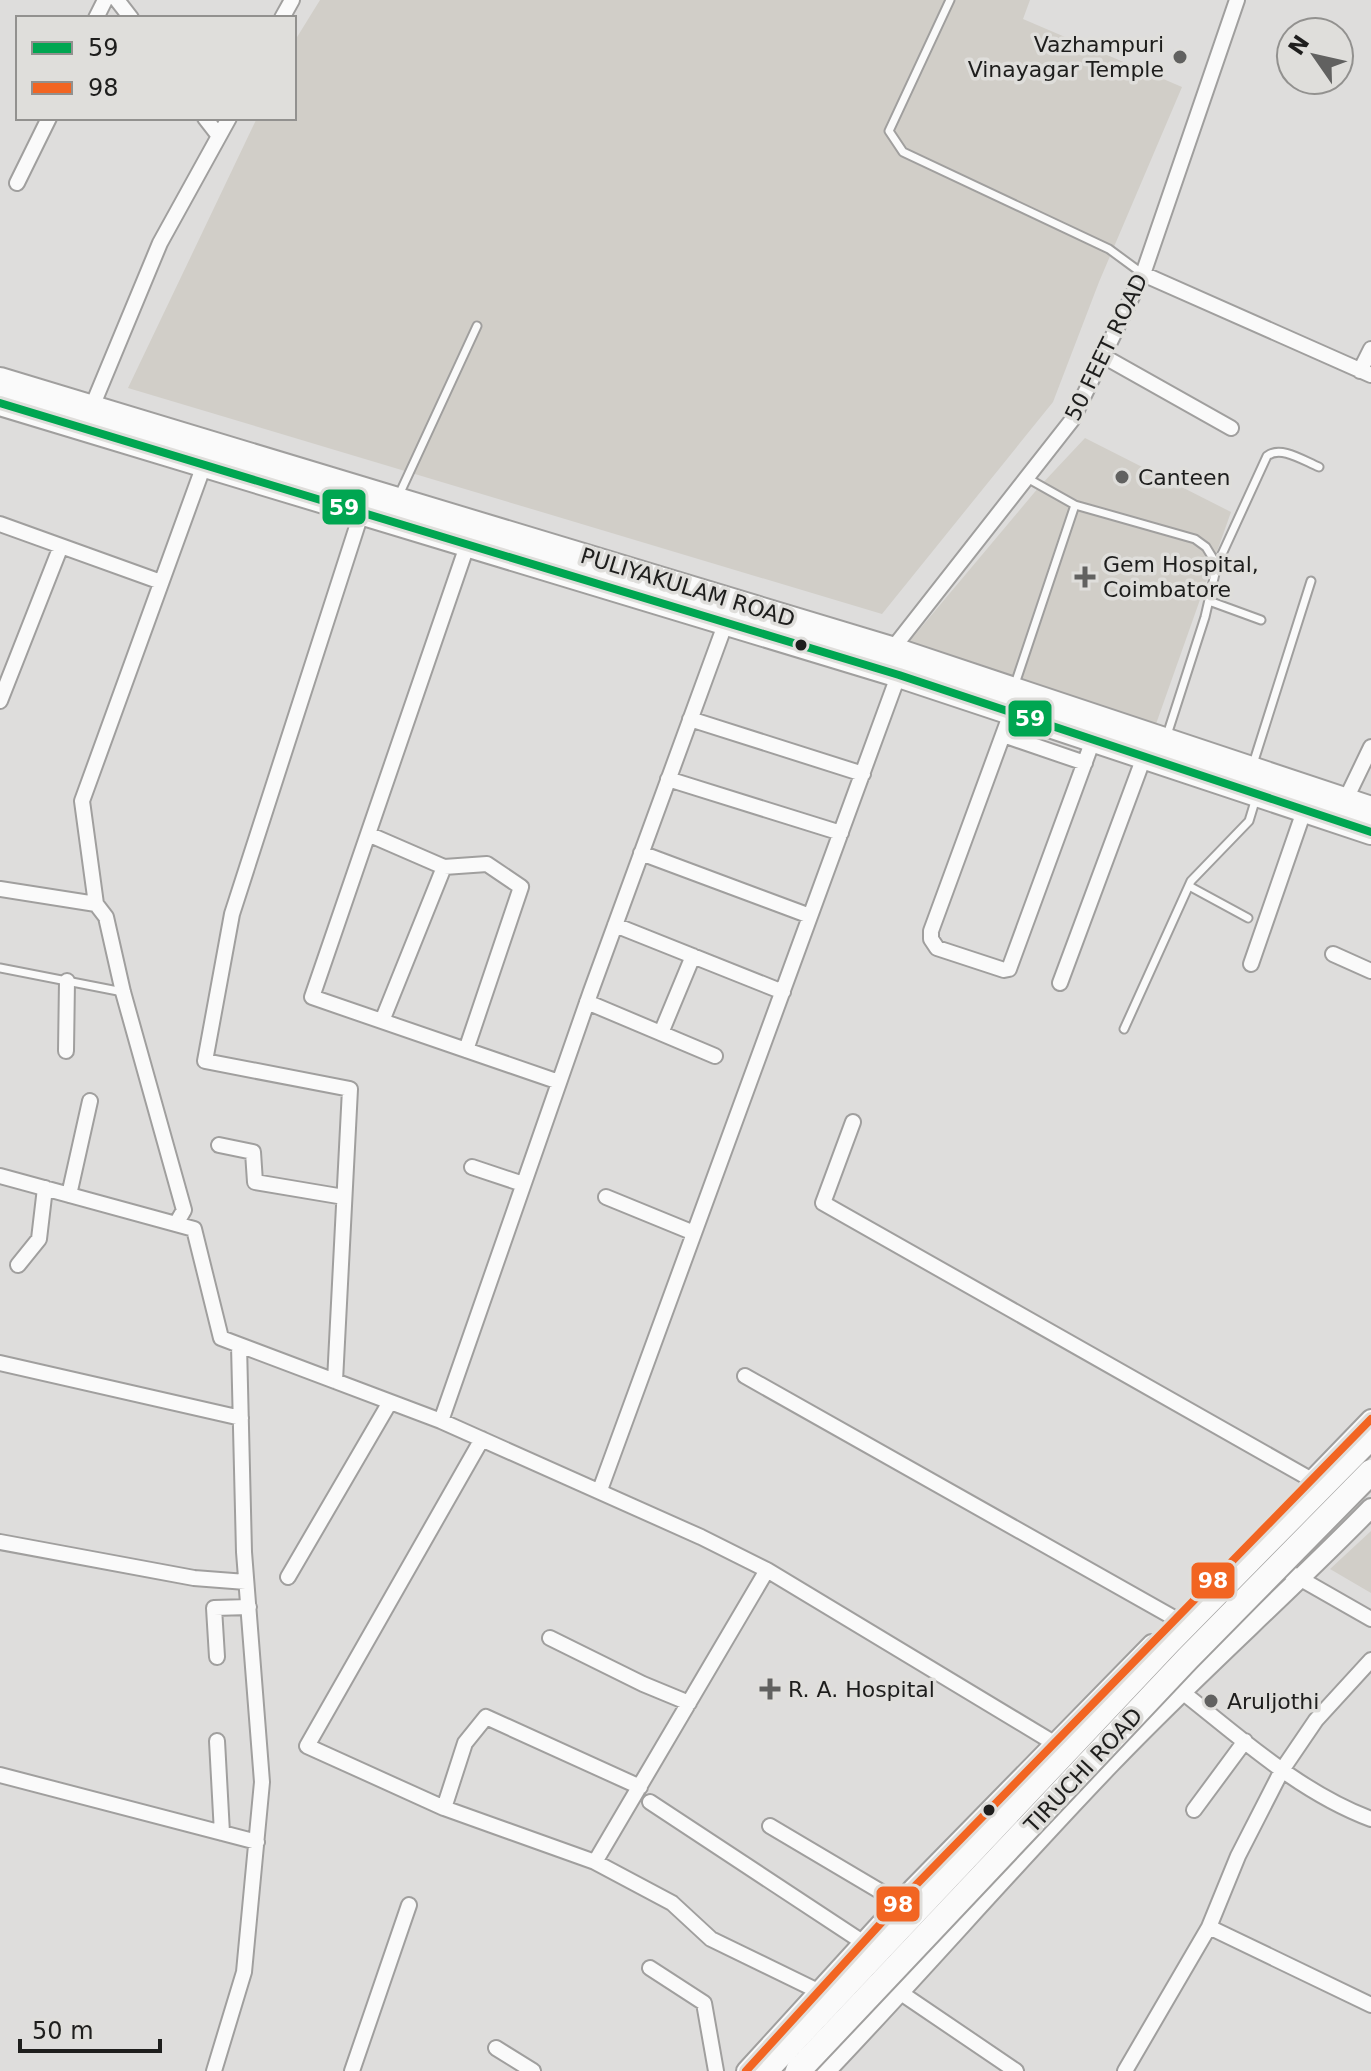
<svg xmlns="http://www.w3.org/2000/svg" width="1371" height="2071" font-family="'DejaVu Sans',sans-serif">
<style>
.built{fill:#d1cec8}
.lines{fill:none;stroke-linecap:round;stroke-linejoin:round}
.service-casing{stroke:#a09f9e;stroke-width:11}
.minor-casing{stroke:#a09f9e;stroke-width:18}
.tertiary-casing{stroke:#a09f9e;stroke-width:22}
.primary-casing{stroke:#a09f9e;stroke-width:28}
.service{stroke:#fafafa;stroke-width:7}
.minor{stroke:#fafafa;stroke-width:14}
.tertiary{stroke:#fafafa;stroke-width:18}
.primary{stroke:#fafafa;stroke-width:24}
.trunk-bridge-casing{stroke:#a09f9e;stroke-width:28;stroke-linecap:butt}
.trunk-bridge{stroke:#fafafa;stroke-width:24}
.bus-1-casing{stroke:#dfdedb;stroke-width:14}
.bus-2-casing{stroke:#dfdedb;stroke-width:14}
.bus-1{stroke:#00a651;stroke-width:8}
.bus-2{stroke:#f26522;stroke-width:8}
.poi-dot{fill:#616160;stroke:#dfdedb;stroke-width:3}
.bus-dot{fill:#1e1e1d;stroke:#dfdedb;stroke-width:3}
.labels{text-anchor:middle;stroke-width:7;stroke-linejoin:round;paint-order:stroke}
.poi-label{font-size:22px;fill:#1e1e1d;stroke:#dfdedb;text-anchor:start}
.street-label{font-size:22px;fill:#1e1e1d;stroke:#dfdedb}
.line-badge{stroke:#dfdedb;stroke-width:3}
.badge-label{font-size:22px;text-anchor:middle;font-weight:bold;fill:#fff}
</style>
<rect width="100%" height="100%" fill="#dedddc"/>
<path class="built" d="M 320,0 L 1030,0 L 1023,19 L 1182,87 L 1099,282 L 1053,402 L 882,614 L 128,388 L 257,118 L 294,118 L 294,42 Z
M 1085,438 L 1231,512 L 1156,724 L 908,643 L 1039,487 Z
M 1371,1531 L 1371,1593 L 1330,1569 Z"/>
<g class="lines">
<g class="service-casing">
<path id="service" d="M 950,0 L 889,131 L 903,152 L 1109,249 L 1143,274
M 1027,478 L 1075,505 L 1195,539 L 1206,547 L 1217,565 L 1205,617 L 1167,735
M 398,497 L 477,326
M 1217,565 L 1267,456 C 1281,445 1304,461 1319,467
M 1209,601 L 1261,620
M 1015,684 L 1075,505
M 1253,764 L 1311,581
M 1189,886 L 1248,918
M 0,968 L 123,992
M 1124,1029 L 1191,881 L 1249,821 L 1256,798"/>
</g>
<g class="minor-casing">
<path id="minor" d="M 117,0 L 131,18
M 96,18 L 105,0
M 282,18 L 292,0
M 205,118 L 219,136
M 17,183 L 49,118
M 1143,274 L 1371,375
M 1103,356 L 1231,428
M 1360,371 L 1371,349
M 89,414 L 160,243 L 229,118
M 0,524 L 161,582
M 468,543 L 312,997 L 559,1082
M 890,652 L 1072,420 L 1143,274 L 1237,0
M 0,701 L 61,546
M 1011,713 L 931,931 L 931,939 L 937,948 L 1004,970 L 1009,969 L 1093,740
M 690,719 L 863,774
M 1003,735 L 1085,763
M 668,779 L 841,833
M 1345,801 L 1371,747
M 368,834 L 444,867 L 487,864 L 521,887 L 466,1050
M 641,853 L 810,916
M 0,889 L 96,904
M 615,925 L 783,992
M 1333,954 L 1371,971
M 1251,964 L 1304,811
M 1060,983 L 1144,757
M 587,1002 L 715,1056
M 382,1021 L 444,867
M 661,1033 L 693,956
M 66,1051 L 67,981
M 853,1122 L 823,1203 L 1312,1480
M 219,1145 L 253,1152 L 255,1182 L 344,1197
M 472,1167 L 523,1184
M 0,1176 L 194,1229 L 221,1338 L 441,1421 L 701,1537 L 767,1570 L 1054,1743
M 69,1195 L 90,1101
M 606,1197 L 694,1233
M 176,1224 L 184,1210 L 123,992 L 106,917 L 96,904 L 82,801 L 204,465
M 18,1265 L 39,1239 L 45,1188
M 0,1363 L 241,1418
M 745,1376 L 1176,1619
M 335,1381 L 350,1089 L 205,1061 L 232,914 L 362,511
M 441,1421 L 591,991 L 726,622
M 482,1439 L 307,1746 L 444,1808 L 595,1862 L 672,1903 L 711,1939 L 820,1992
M 600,1490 L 901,668
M 0,1542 L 194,1578 L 246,1582
M 1250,1550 L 1371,1619
M 288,1577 L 390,1402
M 550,1638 L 643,1684 L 689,1703
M 217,1657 L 214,1608 L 249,1607
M 1181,1691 C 1241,1738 1299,1792 1371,1819
M 217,1741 L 222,1833
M 0,1775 L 257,1842
M 650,1802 L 864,1943
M 444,1808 L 465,1743 L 486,1717 L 640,1787
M 1194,1810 L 1245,1741
M 770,1826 L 900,1903
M 595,1862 L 767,1570
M 1209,1927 L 1371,2005
M 650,1968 L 704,2003 L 716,2071
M 901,1993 L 1016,2071
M 496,2048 L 533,2071
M 214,2071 L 244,1972 L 262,1782 L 244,1552 L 239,1345
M 352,2071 L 409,1905
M 1125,2071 L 1209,1927 L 1238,1856 L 1282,1770 L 1316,1720 L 1371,1660"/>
</g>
<g class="tertiary-casing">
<path id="tertiary" d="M 1312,1480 L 1371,1419
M 746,2071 L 913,1888 L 1152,1644
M 826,2071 C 922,1970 1014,1864 1111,1763 C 1195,1675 1286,1595 1371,1508"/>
</g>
<g class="primary-casing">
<path id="primary" d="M 0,380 L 891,649 L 1371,809
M 0,403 L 899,675 L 1371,832"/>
</g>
<use href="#service" class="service"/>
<use href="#minor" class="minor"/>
<use href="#tertiary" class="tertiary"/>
<use href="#primary" class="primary"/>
<g class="trunk-bridge-casing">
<path id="trunk-bridge" d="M 765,2071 L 1170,1641 L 1371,1437
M 798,2071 L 1187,1659 L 1371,1472"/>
</g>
<use href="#trunk-bridge" class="trunk-bridge"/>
<g class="bus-1-casing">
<path id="bus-1" d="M 0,403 L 899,675 L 1371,832"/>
</g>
<g class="bus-2-casing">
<path id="bus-2" d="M 746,2071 L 913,1888 L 1371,1419"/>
</g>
<use href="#bus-1" class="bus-1"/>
<use href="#bus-2" class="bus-2"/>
</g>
<g class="poi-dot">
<circle cx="1180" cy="57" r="8"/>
<circle cx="1122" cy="477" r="8"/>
<path d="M1081 565h8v8h8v8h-8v8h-8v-8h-8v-8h8z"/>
<path d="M766 1677h8v8h8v8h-8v8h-8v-8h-8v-8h8z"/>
<circle cx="1211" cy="1701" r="8"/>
</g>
<g class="bus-dot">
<circle cx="801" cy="645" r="7"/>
<circle cx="989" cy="1810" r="7"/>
</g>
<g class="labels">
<g class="poi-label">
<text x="1164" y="52" text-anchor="end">Vazhampuri<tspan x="1164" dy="25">Vinayagar Temple</tspan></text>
<text x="1138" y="485">Canteen</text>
<text x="1103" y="572">Gem Hospital,<tspan x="1103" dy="25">Coimbatore</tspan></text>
<text x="788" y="1697">R. A. Hospital</text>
<text x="1227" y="1709">Aruljothi</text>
</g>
<g class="street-label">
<text transform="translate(1106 347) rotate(-64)" y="8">50 FEET ROAD</text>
<text transform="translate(688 587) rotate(17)" y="8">PULIYAKULAM ROAD</text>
<text transform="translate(1083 1770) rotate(-47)" y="8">TIRUCHI ROAD</text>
</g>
</g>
<g class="line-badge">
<rect x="321" y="488" width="46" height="38" rx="8" fill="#00a651"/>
<rect x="1007" y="699" width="46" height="39" rx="8" fill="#00a651"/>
<rect x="1190" y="1561" width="46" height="39" rx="8" fill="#f26522"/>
<rect x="875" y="1885" width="46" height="38" rx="8" fill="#f26522"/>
</g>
<g class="badge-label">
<text x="344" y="515">59</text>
<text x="1030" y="726">59</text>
<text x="1213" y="1588">98</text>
<text x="898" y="1912">98</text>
</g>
<rect x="16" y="16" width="280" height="104" fill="#dfdedb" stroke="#92918f" stroke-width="2"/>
<rect x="32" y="42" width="40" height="12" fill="#00a651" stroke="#92918f" stroke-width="2"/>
<text x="88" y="56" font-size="24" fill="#1e1e1d">59</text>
<rect x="32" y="82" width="40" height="12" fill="#f26522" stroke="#92918f" stroke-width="2"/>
<text x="88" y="96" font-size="24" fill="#1e1e1d">98</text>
<g transform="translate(1315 56) rotate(304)"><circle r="38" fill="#dfdedb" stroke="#92918f" stroke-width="2"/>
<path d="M0-6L14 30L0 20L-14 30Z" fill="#616160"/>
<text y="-12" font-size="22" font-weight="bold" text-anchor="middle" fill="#1e1e1d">N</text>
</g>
<path d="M20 2039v12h140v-12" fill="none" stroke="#1e1e1d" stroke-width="4"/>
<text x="32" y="2039" font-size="24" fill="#1e1e1d" stroke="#dfdedb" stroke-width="6" paint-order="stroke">50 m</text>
</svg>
